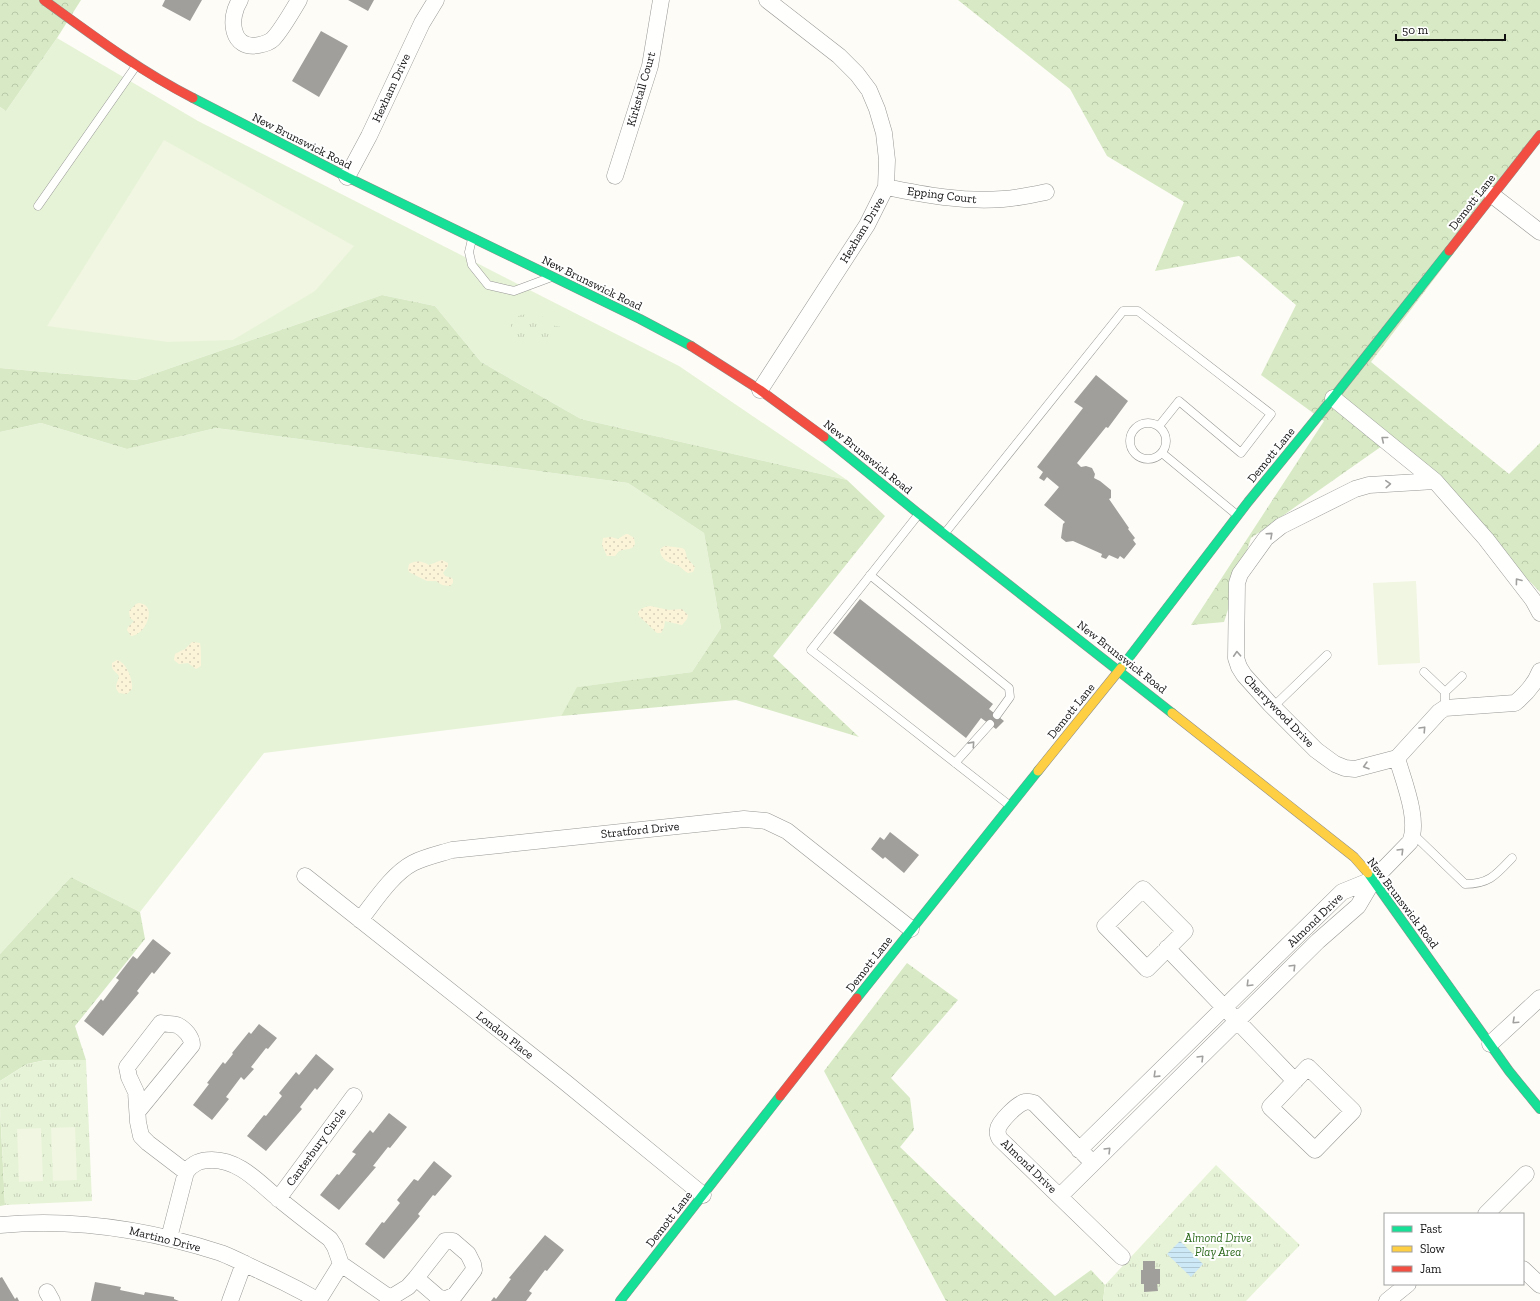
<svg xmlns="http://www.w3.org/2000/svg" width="1540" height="1301" font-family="'Zilla Slab',serif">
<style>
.grass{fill:#e7f3d7}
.forest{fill:url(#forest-crowns)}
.sand{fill:url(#sand-dots)}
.park{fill:url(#park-tufts)}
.pitch{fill:#f0f6e1}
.water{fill:url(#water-rules)}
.building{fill:#a19f9c}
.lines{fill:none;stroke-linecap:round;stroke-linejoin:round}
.lane-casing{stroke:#979795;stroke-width:9}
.street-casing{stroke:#979795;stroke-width:17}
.fast-casing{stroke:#8e8d8b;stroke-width:10}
.slow-casing{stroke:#8e8d8b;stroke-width:10}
.jam-casing{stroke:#8e8d8b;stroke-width:10}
.lane{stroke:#fffffe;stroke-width:8}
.street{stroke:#fffffe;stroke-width:16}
.fast{stroke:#16e098;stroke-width:9}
.slow{stroke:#ffcf43;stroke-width:9}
.jam{stroke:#f24e42;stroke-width:9}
.oneway{stroke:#a0a09f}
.labels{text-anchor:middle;stroke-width:4;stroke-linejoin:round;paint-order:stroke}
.street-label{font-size:12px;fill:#111;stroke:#fff}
.park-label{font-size:12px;font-style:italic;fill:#2f6b1f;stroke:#fff}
</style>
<defs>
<pattern id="forest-crowns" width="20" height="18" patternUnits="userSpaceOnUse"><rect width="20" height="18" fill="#d8eac5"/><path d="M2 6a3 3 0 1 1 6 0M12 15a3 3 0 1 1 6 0" fill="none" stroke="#b8c8a8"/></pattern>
<pattern id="sand-dots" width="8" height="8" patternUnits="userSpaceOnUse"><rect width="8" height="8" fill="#fcf4d9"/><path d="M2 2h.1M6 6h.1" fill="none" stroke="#d7d0b9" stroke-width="1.8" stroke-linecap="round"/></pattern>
<pattern id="park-tufts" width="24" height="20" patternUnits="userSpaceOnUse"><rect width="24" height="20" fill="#e7f3d7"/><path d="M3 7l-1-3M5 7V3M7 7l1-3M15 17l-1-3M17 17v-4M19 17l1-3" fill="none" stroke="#c5cfb8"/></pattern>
<pattern id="water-rules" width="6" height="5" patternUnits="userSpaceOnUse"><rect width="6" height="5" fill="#cde8f7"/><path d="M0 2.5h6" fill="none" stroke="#afc6d3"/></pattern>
</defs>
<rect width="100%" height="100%" fill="#fdfcf7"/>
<path class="grass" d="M 57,38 L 198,121 L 679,366 L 847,480 L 581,419 L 481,362 L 435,306 L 382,295 L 136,380 L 0,368 L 0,107 L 6,111 Z
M 41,423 L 127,449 L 216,428 L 628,483 L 704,533 L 721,628 L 692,672 L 578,687 L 561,716 L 264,753 L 140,912 L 71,877 L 0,954 L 0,432 Z"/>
<path class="forest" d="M 0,0 L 81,0 L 57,38 L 6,111 L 0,107 Z
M 958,0 L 1540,0 L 1540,140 L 1371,362 L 1509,474 L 1540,443 L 1540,592 L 1392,439 L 1251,538 L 1224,622 L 1191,625 L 1324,421 L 1261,375 L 1296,305 L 1239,256 L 1155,271 L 1184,202 L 1107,156 L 1070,89 Z
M 382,295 L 435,306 L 481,362 L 581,419 L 847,480 L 885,516 L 773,656 L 859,737 L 736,700 L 561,716 L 577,687 L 692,672 L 721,628 L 704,533 L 628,483 L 216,428 L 127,449 L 41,423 L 0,432 L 0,368 L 136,380 Z
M 71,877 L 140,912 L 145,939 L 75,1026 L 86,1060 L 46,1060 L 27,1064 L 0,1081 L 0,954 Z
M 907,963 L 958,1000 L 891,1078 L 910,1098 L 914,1130 L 900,1147 L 1055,1296 L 1091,1270 L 1105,1285 L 1103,1301 L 946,1301 L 824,1071 Z
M 0,1108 L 5,1205 L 0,1206 Z"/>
<path class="sand" d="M 626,534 L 628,534 L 634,538 L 635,544 C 632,551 626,548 619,551 L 615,556 L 607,556 L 602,545 L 603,538 L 611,537 L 618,539 Z
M 665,546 L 682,548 L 685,550 L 687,558 L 695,567 L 693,572 L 688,573 C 684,571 681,567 677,565 C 669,563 660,560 660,549 Z
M 442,560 L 448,563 L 448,566 L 443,573 L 445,576 L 452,578 L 453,580 L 453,583 L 450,586 L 442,585 L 436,581 L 427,581 L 409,572 L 408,569 L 409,564 C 417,560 422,561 429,565 Z
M 139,603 C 158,605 146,635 131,636 L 127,630 L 128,627 L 134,621 L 130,618 L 129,611 L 136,604 Z
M 650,606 L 669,610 L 682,609 L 688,615 L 687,619 L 682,625 L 665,621 L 664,627 L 661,633 L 657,633 L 639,616 L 638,612 C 641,608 645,607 650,606 Z
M 192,642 L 200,643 C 201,646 201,663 201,666 L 196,669 L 188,663 L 179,664 L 174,660 L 175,654 L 185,649 Z
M 117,660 C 127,663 133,680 132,689 L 127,694 L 119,693 C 113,686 118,683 119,676 C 116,671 111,671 112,663 Z"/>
<path class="park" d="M 539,313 L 550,325 L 562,327 L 561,341 L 527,343 L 514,340 L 510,322 L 520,315 Z
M 46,1060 L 86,1060 L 92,1201 L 5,1205 L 0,1108 L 0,1081 L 27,1064 Z
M 1216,1165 L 1300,1245 L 1246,1301 L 1103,1301 L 1105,1285 Z"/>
<path class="pitch" d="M 164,140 L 354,246 L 315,291 L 233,340 L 168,342 L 47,326 Z
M 1416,581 L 1420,663 L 1378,665 L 1373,583 Z
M 75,1127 L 77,1180 L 53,1181 L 51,1128 Z
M 41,1128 L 43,1181 L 19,1182 L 17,1129 Z"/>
<path class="water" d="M 1180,1241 L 1203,1264 L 1191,1277 L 1167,1254 Z"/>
<path class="building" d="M 165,0 L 202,0 L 190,21 L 162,6 Z
M 348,0 L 374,0 L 368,11 Z
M 321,31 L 348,46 L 319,97 L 292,81 Z
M 1096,375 L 1128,401 L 1108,428 L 1106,427 L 1077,463 L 1081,467 L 1086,466 L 1092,468 L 1095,474 L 1094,478 L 1100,481 L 1111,490 L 1111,498 L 1109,499 L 1129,528 L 1128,529 L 1135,538 L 1133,540 L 1136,544 L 1124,559 L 1120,556 L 1118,559 L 1109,555 L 1106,559 L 1101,557 L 1102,554 L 1073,541 L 1066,542 L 1061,538 L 1063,524 L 1065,522 L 1044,505 L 1059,487 L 1047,477 L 1044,481 L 1039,478 L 1043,472 L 1037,467 L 1083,408 L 1074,402 Z
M 860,599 L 993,704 L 989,709 L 1004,721 L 996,729 L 981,718 L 966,738 L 833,633 Z
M 890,832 L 919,855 L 904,873 L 885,857 L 883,859 L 871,849 L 880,837 L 884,840 Z
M 153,939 L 171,953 L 154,974 L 152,972 L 137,991 L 139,993 L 103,1036 L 84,1021 L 101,999 L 103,1001 L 119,980 L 116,978 L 133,956 L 137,959 Z
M 259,1024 L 277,1038 L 268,1049 L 266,1048 L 251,1067 L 254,1069 L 244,1080 L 241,1077 L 226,1097 L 229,1099 L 212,1120 L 193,1105 L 209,1084 L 207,1083 L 223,1062 L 225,1064 L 233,1054 L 232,1053 L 249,1032 L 251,1034 Z
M 316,1054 L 334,1069 L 317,1090 L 315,1088 L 300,1107 L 302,1109 L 266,1151 L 247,1136 L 264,1115 L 266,1116 L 282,1096 L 279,1093 L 296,1072 L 299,1075 Z
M 389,1113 L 407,1127 L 390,1148 L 388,1147 L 373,1166 L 376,1167 L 339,1210 L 320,1195 L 337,1174 L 339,1175 L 356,1154 L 352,1152 L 370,1130 L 373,1133 Z
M 434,1161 L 452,1176 L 435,1196 L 433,1195 L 418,1214 L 420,1216 L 384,1259 L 365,1244 L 382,1222 L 384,1223 L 400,1203 L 397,1200 L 414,1179 L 418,1181 Z
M 545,1235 L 564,1250 L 547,1271 L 545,1270 L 529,1291 L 532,1293 L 526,1301 L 491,1301 L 494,1297 L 496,1299 L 511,1279 L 509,1278 Z
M 1143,1261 L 1155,1261 L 1155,1269 L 1160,1269 L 1160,1284 L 1157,1284 L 1158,1291 L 1144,1292 L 1144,1284 L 1141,1284 L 1141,1270 L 1143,1270 Z
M 2,1277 L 15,1299 L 17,1297 L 19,1301 L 0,1301 L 0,1278 Z
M 95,1282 L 121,1287 L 120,1290 L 144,1295 L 145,1292 L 174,1297 L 174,1299 L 179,1301 L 91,1301 Z"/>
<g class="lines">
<g class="lane-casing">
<path id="lane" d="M 38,206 L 136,66
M 472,239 L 469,252 L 472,265 L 488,285 L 514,291 L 549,278
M1130 441a18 18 0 1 1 36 0a18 18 0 1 1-36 0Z
M 1162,453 L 1237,515
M 918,515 L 811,650 L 1009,805
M 945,533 L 1123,311 L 1138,311 L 1271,414 L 1241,453 L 1179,401 L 1159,426
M 870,575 L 1009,688 L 1010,697 L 997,715
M 1424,672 L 1445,692 L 1445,708
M 1445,692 L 1462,676
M 1273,707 L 1327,655
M 955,763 L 990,724
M 1413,834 L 1465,884 C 1489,884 1496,875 1512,858"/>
</g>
<g class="street-casing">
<path id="street" d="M 240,0 C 228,18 231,51 259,45 C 264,44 270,42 273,39 C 281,31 293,10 299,0
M 615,176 L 650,66 L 661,0
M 347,177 L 369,136 L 422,23 L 436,0
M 886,187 C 925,195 963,202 1003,199 C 1017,198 1032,195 1046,192
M 1492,195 L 1540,232
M 760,390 L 867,225 L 886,187 L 887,160 L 884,133 L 877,109 L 869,90 L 857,74 L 839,56 L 767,0
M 1333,398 L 1435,481 L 1486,539 L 1533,600 L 1540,613
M 1435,481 L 1369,485 L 1355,489 L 1281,526 L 1266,538 L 1240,574 L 1237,583 L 1236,658 L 1239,667 L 1244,675 L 1270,704 L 1316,750 L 1335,764 L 1345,768 L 1355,769 L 1397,758 L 1439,712 L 1445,708 L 1515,703 C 1526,694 1535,684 1540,671
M 305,876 L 565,1082 L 703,1195
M 1143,889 L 1185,931 L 1147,969 L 1105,926 Z
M 360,920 C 375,901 392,874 413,863 C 425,857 439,854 452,850 L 744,819 L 766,821 L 787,831 L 911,929
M 1167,948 L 1295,1081
M 1490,1044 L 1540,998
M 1308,1067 L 1353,1111 L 1315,1150 L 1270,1107 Z
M 138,1111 L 192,1045 C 192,1037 185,1029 177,1025 C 172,1024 166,1024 161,1023 L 127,1067 L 129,1077 L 136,1092 L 138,1122 L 141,1136 L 148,1143 L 186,1172
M 1079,1150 L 1342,892 L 1374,879
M 1087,1157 L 1034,1103 C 1031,1102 1028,1101 1025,1102 C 1018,1103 999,1122 998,1129 C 997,1133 998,1136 1000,1139 L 1122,1257
M 1060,1196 L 1318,941 L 1358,906 L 1374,879 L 1410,842 C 1420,820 1403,780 1397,758
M 278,1199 L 354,1096
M 1486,1214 L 1526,1174
M 0,1225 C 75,1218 150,1230 221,1253 C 234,1258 247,1265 260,1271 C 280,1280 300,1290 319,1301
M 169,1238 L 186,1172 C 193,1163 200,1160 212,1160 C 240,1160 259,1183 279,1199 C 296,1213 313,1226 330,1239 L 335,1247 L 341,1264 L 390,1298 L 408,1287 L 416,1278 L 445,1241 L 453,1241 L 468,1254 L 473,1264 L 474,1270 L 455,1295 L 444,1300 L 438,1297 L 416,1278
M 1523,1269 L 1540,1285
M 47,1292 L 52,1301
M 230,1301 L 244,1263
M 318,1301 L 341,1264
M 1387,1301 L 1408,1284"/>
</g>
<g class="fast-casing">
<path id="fast" d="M 193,98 L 347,177 L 640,319 L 691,346
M 824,437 L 919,514 L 1172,713
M 1121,668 L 1248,502 L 1333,398 L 1449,251
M 1368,873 L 1509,1071 L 1540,1109
M 857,998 L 1038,771
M 620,1301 L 780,1096"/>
</g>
<g class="slow-casing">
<path id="slow" d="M 1172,713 L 1354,857 L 1368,873
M 1038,771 L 1121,668"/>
</g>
<g class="jam-casing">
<path id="jam" d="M 44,0 C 92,35 140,71 193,98
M 1449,251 L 1540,135
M 691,346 L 760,390 L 824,437
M 780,1096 L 857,998"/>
</g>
<use href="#lane" class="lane"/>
<use href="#street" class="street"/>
<use href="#fast" class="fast"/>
<use href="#slow" class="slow"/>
<use href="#jam" class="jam"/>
</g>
<defs><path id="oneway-chevron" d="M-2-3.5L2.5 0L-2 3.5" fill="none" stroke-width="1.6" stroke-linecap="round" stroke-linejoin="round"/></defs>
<g class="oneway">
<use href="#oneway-chevron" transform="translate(1384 439) rotate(-141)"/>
<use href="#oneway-chevron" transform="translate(1388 484) rotate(-4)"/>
<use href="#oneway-chevron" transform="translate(1270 535) rotate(-42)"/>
<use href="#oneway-chevron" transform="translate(1518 581) rotate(-127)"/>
<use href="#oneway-chevron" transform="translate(1237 654) rotate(-93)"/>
<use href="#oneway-chevron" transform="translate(1423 729) rotate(-47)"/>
<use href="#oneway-chevron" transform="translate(972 744) rotate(-48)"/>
<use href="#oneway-chevron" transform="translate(1366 766) rotate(164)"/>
<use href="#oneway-chevron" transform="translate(1401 851) rotate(-45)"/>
<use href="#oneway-chevron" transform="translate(1293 967) rotate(-45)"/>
<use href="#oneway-chevron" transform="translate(1249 984) rotate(135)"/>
<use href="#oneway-chevron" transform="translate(1515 1021) rotate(137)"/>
<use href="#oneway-chevron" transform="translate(1201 1058) rotate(-45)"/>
<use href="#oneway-chevron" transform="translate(1156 1075) rotate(136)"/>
<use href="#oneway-chevron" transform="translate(1108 1150) rotate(-45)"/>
</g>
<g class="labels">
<g class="street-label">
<text transform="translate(391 88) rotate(-65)" y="4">Hexham Drive</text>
<text transform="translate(641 89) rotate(-74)" y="4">Kirkstall Court</text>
<text transform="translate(302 141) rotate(27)" y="4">New Brunswick Road</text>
<text transform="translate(942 195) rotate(7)" y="4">Epping Court</text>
<text transform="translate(1472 202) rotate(-52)" y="4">Demott Lane</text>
<text transform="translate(862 230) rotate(-59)" y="4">Hexham Drive</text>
<text transform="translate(592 283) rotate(26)" y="4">New Brunswick Road</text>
<text transform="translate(1271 455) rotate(-51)" y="4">Demott Lane</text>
<text transform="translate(868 457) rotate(39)" y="4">New Brunswick Road</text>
<text transform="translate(1122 657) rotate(38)" y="4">New Brunswick Road</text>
<text transform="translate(1071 711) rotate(-51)" y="4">Demott Lane</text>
<text transform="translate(1279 711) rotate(46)" y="4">Cherrywood Drive</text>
<text transform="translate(640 830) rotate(-6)" y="4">Stratford Drive</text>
<text transform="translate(1403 903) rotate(53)" y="4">New Brunswick Road</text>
<text transform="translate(1315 920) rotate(-44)" y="4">Almond Drive</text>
<text transform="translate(869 964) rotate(-52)" y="4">Demott Lane</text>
<text transform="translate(505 1035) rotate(38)" y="4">London Place</text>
<text transform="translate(316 1147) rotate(-54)" y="4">Canterbury Circle</text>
<text transform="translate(1029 1166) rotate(44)" y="4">Almond Drive</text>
<text transform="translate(669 1219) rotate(-52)" y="4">Demott Lane</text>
<text transform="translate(165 1239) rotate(14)" y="4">Martino Drive</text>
</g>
<g class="park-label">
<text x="1218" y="1242">Almond Drive<tspan x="1218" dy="14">Play Area</tspan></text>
</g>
</g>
<rect x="1384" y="1213" width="140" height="72" fill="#ffffff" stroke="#a0a0a0"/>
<rect x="1392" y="1226" width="20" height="6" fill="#16e098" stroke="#a0a0a0"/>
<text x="1420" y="1233" font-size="12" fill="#111111">Fast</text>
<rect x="1392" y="1246" width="20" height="6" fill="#ffcf43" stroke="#a0a0a0"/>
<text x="1420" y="1253" font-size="12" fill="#111111">Slow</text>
<rect x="1392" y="1266" width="20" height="6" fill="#f24e42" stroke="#a0a0a0"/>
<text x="1420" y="1273" font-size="12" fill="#111111">Jam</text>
<path d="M1396 34v6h109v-6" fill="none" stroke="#111111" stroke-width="2"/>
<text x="1402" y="34" font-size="12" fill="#111111" stroke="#ffffff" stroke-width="3" paint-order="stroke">50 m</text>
</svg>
